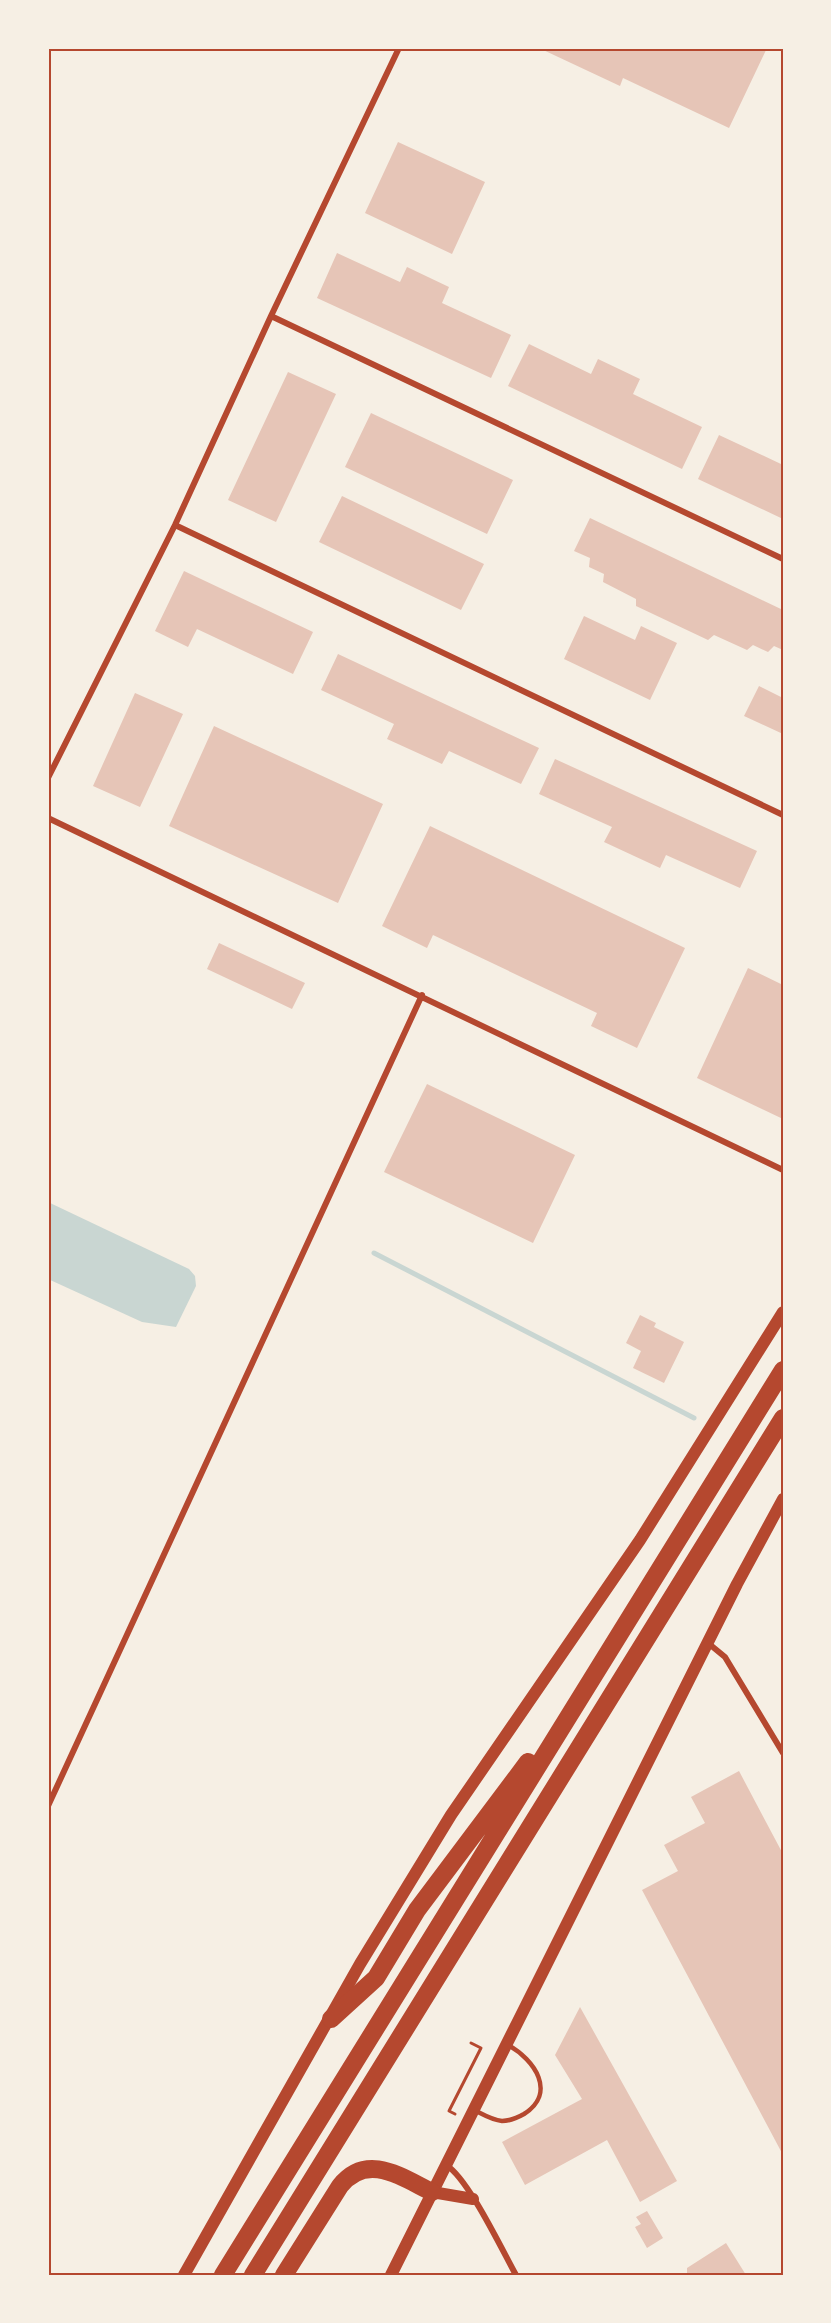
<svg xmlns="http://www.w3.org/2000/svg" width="831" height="2323" font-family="'Libre Baskerville',serif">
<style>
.water{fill:#c9d6d2}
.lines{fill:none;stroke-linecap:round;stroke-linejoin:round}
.stream{stroke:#c9d6d2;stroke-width:5}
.building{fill:#e6c5b7}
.path{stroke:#b5482f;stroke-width:3}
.service{stroke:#b5482f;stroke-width:4.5}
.minor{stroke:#b5482f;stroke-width:6}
.secondary{stroke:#b5482f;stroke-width:12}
.motorway{stroke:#b5482f;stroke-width:18}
.neatline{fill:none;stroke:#b5482f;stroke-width:2}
</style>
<rect width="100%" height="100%" fill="#f6efe4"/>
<path class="water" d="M 48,1202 L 189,1269 L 195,1276 L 196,1286 L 176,1327 L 142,1322 L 48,1279 Z"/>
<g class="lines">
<path class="stream" d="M 374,1253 L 694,1418"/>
</g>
<path class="building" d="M 539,48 L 767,48 L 729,128 L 623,78 L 620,86 Z
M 398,142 L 485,182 L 452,254 L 365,213 Z
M 337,253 L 400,282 L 407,267 L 449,287 L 442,303 L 511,335 L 491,378 L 317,298 Z
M 529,344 L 591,374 L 598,359 L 640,379 L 633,394 L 702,427 L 682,469 L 508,386 Z
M 288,372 L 336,394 L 276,522 L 228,500 Z
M 371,413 L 513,480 L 487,534 L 345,467 Z
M 719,435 L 781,464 L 783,460 L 783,519 L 698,479 Z
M 342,496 L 484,564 L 461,610 L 319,542 Z
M 590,518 L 783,610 L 783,650 L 774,646 L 768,652 L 753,645 L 747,650 L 714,635 L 708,640 L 636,606 L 636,599 L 603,582 L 604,574 L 589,567 L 590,558 L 574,551 Z
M 184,571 L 313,632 L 293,674 L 197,629 L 188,647 L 155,631 Z
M 584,616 L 635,640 L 641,626 L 677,643 L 650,700 L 564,659 Z
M 338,654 L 539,748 L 521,784 L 449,751 L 442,764 L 387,739 L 394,724 L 321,690 Z
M 759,686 L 783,698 L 783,734 L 744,716 Z
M 135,693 L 183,714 L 140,807 L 93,786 Z
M 214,726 L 383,804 L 338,903 L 169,826 Z
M 555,759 L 757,851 L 740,888 L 666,855 L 660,868 L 604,842 L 612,827 L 539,794 Z
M 430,826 L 685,948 L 637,1048 L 591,1026 L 597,1013 L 433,935 L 427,948 L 382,926 Z
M 219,943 L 305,983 L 292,1009 L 207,969 Z
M 748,968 L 783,985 L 783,1119 L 697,1078 Z
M 427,1084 L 575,1155 L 533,1243 L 384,1172 Z
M 640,1315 L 656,1323 L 654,1327 L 684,1342 L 664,1383 L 633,1368 L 641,1351 L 626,1343 Z
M 739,1771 L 783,1854 L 783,2155 L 642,1890 L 678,1871 L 664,1845 L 705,1823 L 691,1797 Z
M 580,2007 L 677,2181 L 640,2202 L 607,2140 L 525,2185 L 502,2142 L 582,2099 L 555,2055 Z
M 647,2211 L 663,2238 L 647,2248 L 635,2227 L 641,2224 L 636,2217 Z
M 726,2243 L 746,2275 L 687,2275 L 687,2268 Z"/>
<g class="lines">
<path class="path" d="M 455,2114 L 449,2111 L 481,2048 L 471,2043"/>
<path class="service" d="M 476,2111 C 484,2115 492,2120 502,2121 C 510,2121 517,2118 524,2114 C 557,2093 535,2060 508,2045"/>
<path class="minor" d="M 271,316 L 783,559
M 175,525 L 783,815
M 48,778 L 175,525 L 271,316 L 399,48
M 48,818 L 783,1170
M 708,1643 L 725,1657 L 783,1753
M 48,1806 L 422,995
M 446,2165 C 468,2178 502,2250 516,2275"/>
<path class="secondary" d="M 432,2192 L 473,2199
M 184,2275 L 360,1964 L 451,1815 L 640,1540 L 783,1312
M 391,2275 L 737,1584 L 783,1499"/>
<path class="motorway" d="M 331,2019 L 376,1978 L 417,1910 L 528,1762
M 223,2275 L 783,1370
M 253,2275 L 783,1418
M 284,2275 L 340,2186 C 367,2152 401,2177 432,2192"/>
</g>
<rect width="831" height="2323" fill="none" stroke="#f6efe4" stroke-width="99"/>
<rect x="50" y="50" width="732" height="2224" class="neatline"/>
</svg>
